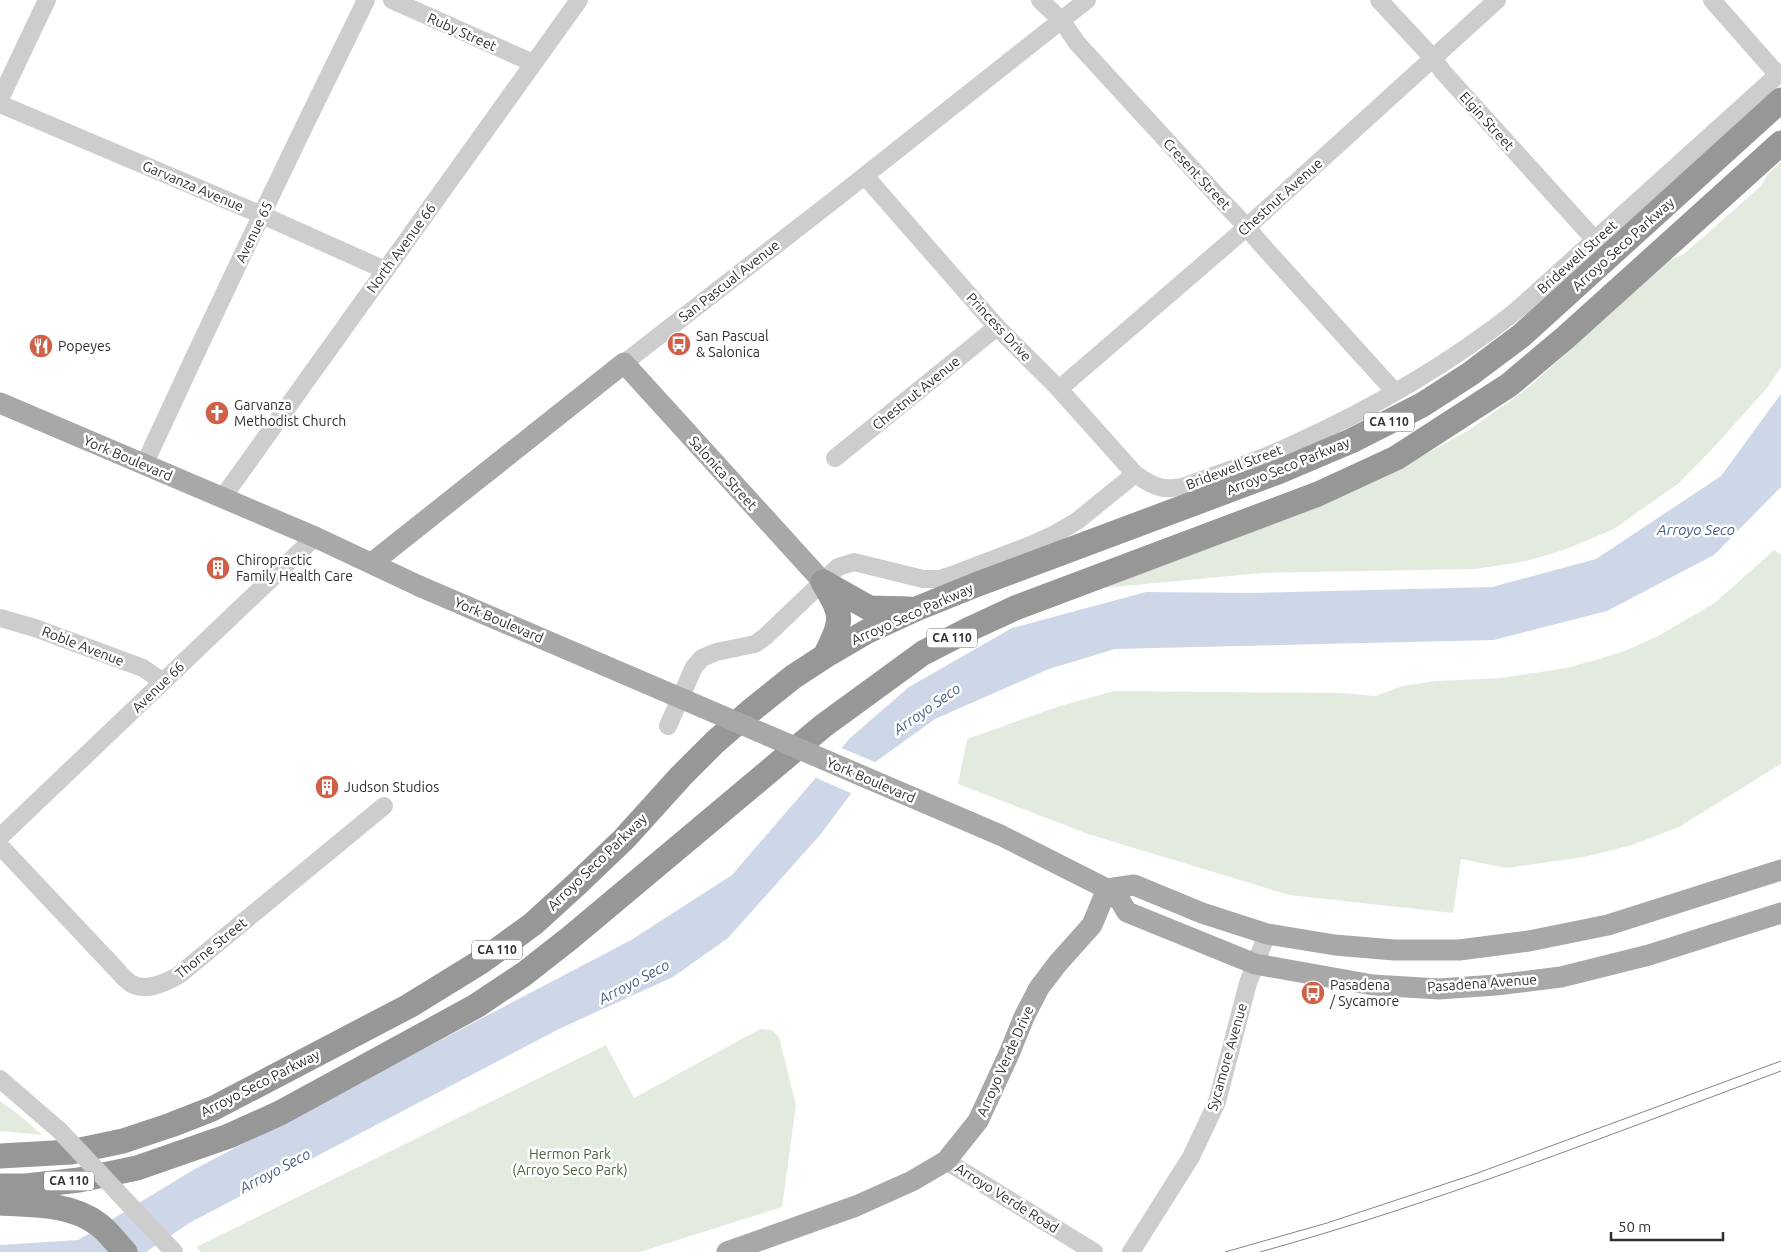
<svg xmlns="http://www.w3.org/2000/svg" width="1781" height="1252" font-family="Ubuntu,sans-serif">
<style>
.green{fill:#e3ebdf}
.water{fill:#ced7e8}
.pier{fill:#fff}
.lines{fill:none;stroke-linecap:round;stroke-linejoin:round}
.minor{stroke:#cdcdcd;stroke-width:18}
.major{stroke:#a8a8a8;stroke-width:21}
.highway{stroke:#979797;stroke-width:25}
.tram{stroke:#858585;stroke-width:1}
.minor-bridge{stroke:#cdcdcd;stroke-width:18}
.major-bridge{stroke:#a8a8a8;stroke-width:21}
.labels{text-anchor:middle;stroke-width:5;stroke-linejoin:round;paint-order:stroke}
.shield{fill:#fff;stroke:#6e6e6e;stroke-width:1}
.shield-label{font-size:12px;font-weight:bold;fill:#303030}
.street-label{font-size:14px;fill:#303030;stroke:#fff}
.poi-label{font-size:14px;fill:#303030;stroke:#fff;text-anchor:start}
.park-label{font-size:14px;fill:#4a6642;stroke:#fff}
.water-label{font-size:15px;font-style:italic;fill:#475e88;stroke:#fff}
</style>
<rect width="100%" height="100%" fill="#fff"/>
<path class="green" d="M 1781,162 L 1781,367 L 1767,388 L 1715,446 L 1679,483 L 1614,529 L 1564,550 L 1522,562 L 1475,569 L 1261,573 L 1083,590 L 1400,468 L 1469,430 L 1528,388 L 1670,260 L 1684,254 L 1761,186 L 1768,174 Z
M 1774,550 L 1781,555 L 1781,764 L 1679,827 L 1632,845 L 1584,857 L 1506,868 L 1461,859 L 1453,913 L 1289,895 L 1088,834 L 958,784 L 967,739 L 1060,706 L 1114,691 L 1343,693 L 1375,696 L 1403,686 L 1436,681 L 1501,678 L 1566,668 L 1596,660 L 1627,650 L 1660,635 L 1716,602 Z
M 760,1029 L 772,1030 L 779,1037 L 796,1105 L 782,1207 L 640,1252 L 201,1252 L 196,1247 L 606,1045 L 634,1098 Z
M 0,1101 L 18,1114 L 42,1135 L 0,1131 Z"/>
<path class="water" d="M 1781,394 L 1781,487 L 1714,555 L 1607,611 L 1494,640 L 1115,649 L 1049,669 L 935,719 L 874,763 L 820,835 L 728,938 L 673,977 L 561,1028 L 191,1222 L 146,1252 L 0,1252 L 0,1245 L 78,1240 L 193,1170 L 631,940 L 732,875 L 850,738 L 909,687 L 1012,628 L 1146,592 L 1250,593 L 1492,587 L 1596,559 L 1721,476 Z"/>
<path class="pier" d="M 839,747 L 877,763 L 853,794 L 814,777 Z"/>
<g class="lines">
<path class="minor" d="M 392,0 L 533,63
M 1040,0 L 1062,21 L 1077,43 L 1223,202 L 1247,227 L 1260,243 L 1395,392
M 1379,0 L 1433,58 L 1443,72 L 1596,241
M 1712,0 L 1778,75
M 0,99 L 47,0
M 0,104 L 262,215 L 385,270
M 865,176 L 997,327 L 1059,389 L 1135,474
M 624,363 L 834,200 L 1087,0
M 1059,389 L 1247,227 L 1497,0
M 835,458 L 997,327
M 144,465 C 216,309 290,154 366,0
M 223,497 L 579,0
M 0,618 L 35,628 L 143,668 L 163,682
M 668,726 L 694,667 L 702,658 L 716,652 L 755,644 L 766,636 L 838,567 L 854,562 L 923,579 L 939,579 L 955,574 L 1031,545 L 1053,535 L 1077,521 L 1135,474 C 1155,488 1165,492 1188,485 C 1223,472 1258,461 1292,445 C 1371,409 1448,365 1516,311 L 1781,72
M 0,837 L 315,537
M 0,846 L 116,969 C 120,974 125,979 130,983 C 145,993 165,983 179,975 L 384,806
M 0,1079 L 59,1130
M 946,1161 L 1094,1252
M 1131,1252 L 1191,1157 L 1217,1102 L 1248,983 L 1267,934"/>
<path class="major" d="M 0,403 L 315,537 L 419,586
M 372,563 L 624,363 L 823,582
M 1000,835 L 1107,889 L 1121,902 L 1127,912 L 1255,964 L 1373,985 L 1439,989 L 1496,985 L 1561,977 L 1649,955 L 1781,913
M 1107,889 L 1134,885 L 1202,913 L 1267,934 L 1335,945 L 1394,950 L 1459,950 L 1529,941 L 1608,925 L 1781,870
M 727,1252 L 856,1206 L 912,1181 L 946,1161 L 978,1121 L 1009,1054 L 1024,1017 L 1039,988 L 1058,963 L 1092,925 L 1107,889"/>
<path class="highway" d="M 823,582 L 869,608 L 909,609
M 823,582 C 844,617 843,619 825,656
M 0,1156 L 71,1152 L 123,1141 L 171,1125 L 212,1109 L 409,1006 L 482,961 L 533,924 L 578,883 L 624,839 L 681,776 L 715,742 L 753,709 L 793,677 L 825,656 L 866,632 L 916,609 L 978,584 L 1278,472 L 1351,441 L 1422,405 L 1470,374 L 1522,335 L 1781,100
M 0,1186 L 26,1186 L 79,1180 L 137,1168 L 229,1136 L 280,1113 L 476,1006 L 524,974 L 570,938 L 823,726 L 923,653 L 972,628 L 1015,608 L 1318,494 L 1396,458 L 1509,385 L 1566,337 L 1781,143
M 0,1203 C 33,1205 70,1203 98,1224 C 108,1231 116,1243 125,1252"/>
<path class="tram" d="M 1225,1252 L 1327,1223 L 1475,1174 L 1781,1061
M 1260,1252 C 1437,1203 1609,1135 1781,1071"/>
<path class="minor-bridge" d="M 59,1130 L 174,1252"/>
<path class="major-bridge" d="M 419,586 L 1000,835"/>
</g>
<defs>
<g id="bus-disc" transform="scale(1.25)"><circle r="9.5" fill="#d06149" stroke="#fff"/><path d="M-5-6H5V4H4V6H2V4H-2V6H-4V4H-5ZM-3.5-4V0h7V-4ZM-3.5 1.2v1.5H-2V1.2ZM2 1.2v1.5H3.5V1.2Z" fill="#fff"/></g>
<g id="restaurant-disc" transform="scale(1.25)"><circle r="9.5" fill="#d06149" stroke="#fff"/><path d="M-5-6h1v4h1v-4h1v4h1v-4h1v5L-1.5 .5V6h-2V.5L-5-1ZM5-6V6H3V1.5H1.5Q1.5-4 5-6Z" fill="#fff"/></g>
<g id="church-disc" transform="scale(1.25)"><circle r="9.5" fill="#d06149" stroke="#fff"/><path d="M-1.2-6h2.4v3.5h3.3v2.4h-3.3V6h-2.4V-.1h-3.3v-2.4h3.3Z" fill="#fff"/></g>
<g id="building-disc" transform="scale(1.25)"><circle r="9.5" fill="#d06149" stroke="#fff"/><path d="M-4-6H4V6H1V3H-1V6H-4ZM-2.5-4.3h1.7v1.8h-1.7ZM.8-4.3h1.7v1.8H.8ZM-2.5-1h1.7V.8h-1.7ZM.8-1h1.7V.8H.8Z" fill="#fff"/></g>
</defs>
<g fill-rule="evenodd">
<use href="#bus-disc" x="679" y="344"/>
<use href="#restaurant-disc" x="41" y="346"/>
<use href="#church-disc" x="217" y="413"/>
<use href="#building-disc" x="218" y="568"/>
<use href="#building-disc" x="327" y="787"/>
<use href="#bus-disc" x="1313" y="993"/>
</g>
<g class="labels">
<g class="shield">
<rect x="1364" y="412.5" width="50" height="19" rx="4"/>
<rect x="927" y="628.5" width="50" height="19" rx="4"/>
<rect x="472" y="940.5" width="50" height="19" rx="4"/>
<rect x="44" y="1171.5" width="50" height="19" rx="4"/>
</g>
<g class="shield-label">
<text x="1389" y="426">CA 110</text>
<text x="952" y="642">CA 110</text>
<text x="497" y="954">CA 110</text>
<text x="69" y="1185">CA 110</text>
</g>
<g class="street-label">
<text transform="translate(462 32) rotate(24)" y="5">Ruby Street</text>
<text transform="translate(1487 121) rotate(48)" y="5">Elgin Street</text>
<text transform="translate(1197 174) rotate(47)" y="5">Cresent Street</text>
<text transform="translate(193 186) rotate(23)" y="5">Garvanza Avenue</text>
<text transform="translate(1280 197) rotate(-42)" y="5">Chestnut Avenue</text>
<text transform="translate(254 232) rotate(-64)" y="5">Avenue 65</text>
<text transform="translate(1623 244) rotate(-42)" y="5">Arroyo Seco Parkway</text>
<text transform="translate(401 248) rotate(-54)" y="5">North Avenue 66</text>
<text transform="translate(1577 257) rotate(-42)" y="5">Bridewell Street</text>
<text transform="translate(729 281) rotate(-38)" y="5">San Pascual Avenue</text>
<text transform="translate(999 327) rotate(47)" y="5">Princess Drive</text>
<text transform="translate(916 393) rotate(-39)" y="5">Chestnut Avenue</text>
<text transform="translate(128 458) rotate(23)" y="5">York Boulevard</text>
<text transform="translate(1288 466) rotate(-22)" y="5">Arroyo Seco Parkway</text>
<text transform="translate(1234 467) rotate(-21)" y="5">Bridewell Street</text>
<text transform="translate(723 473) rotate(48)" y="5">Salonica Street</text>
<text transform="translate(912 614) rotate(-24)" y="5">Arroyo Seco Parkway</text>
<text transform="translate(499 620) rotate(23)" y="5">York Boulevard</text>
<text transform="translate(83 646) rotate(21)" y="5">Roble Avenue</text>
<text transform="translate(158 687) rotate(-44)" y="5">Avenue 66</text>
<text transform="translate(871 780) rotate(23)" y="5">York Boulevard</text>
<text transform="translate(597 862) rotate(-44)" y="5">Arroyo Seco Parkway</text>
<text transform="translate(211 948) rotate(-39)" y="5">Thorne Street</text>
<text transform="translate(1482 983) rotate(-4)" y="5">Pasadena Avenue</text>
<text transform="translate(1227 1057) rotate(-74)" y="5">Sycamore Avenue</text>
<text transform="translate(1005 1061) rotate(-66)" y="5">Arroyo Verde Drive</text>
<text transform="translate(260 1083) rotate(-27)" y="5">Arroyo Seco Parkway</text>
<text transform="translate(1007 1198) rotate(32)" y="5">Arroyo Verde Road</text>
</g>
<g class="poi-label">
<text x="696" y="341">San Pascual<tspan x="696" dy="16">&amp; Salonica</tspan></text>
<text x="58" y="351">Popeyes</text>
<text x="234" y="410">Garvanza<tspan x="234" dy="16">Methodist Church</tspan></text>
<text x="236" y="565">Chiropractic<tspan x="236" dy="16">Family Health Care</tspan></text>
<text x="344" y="792">Judson Studios</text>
<text x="1330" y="990">Pasadena<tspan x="1330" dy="16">/ Sycamore</tspan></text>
</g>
<g class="park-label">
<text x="570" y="1159">Hermon Park<tspan x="570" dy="16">(Arroyo Seco Park)</tspan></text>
</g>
<g class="water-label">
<text x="1696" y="535">Arroyo Seco</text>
<text transform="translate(927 709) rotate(-35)" y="5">Arroyo Seco</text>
<text transform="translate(634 982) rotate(-28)" y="5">Arroyo Seco</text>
<text transform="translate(275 1171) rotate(-28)" y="5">Arroyo Seco</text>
</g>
</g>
<path d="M1611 1232v8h112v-8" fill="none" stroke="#303030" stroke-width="2.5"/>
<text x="1618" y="1232" font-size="15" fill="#303030" stroke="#ffffff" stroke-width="4" paint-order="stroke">50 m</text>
</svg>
